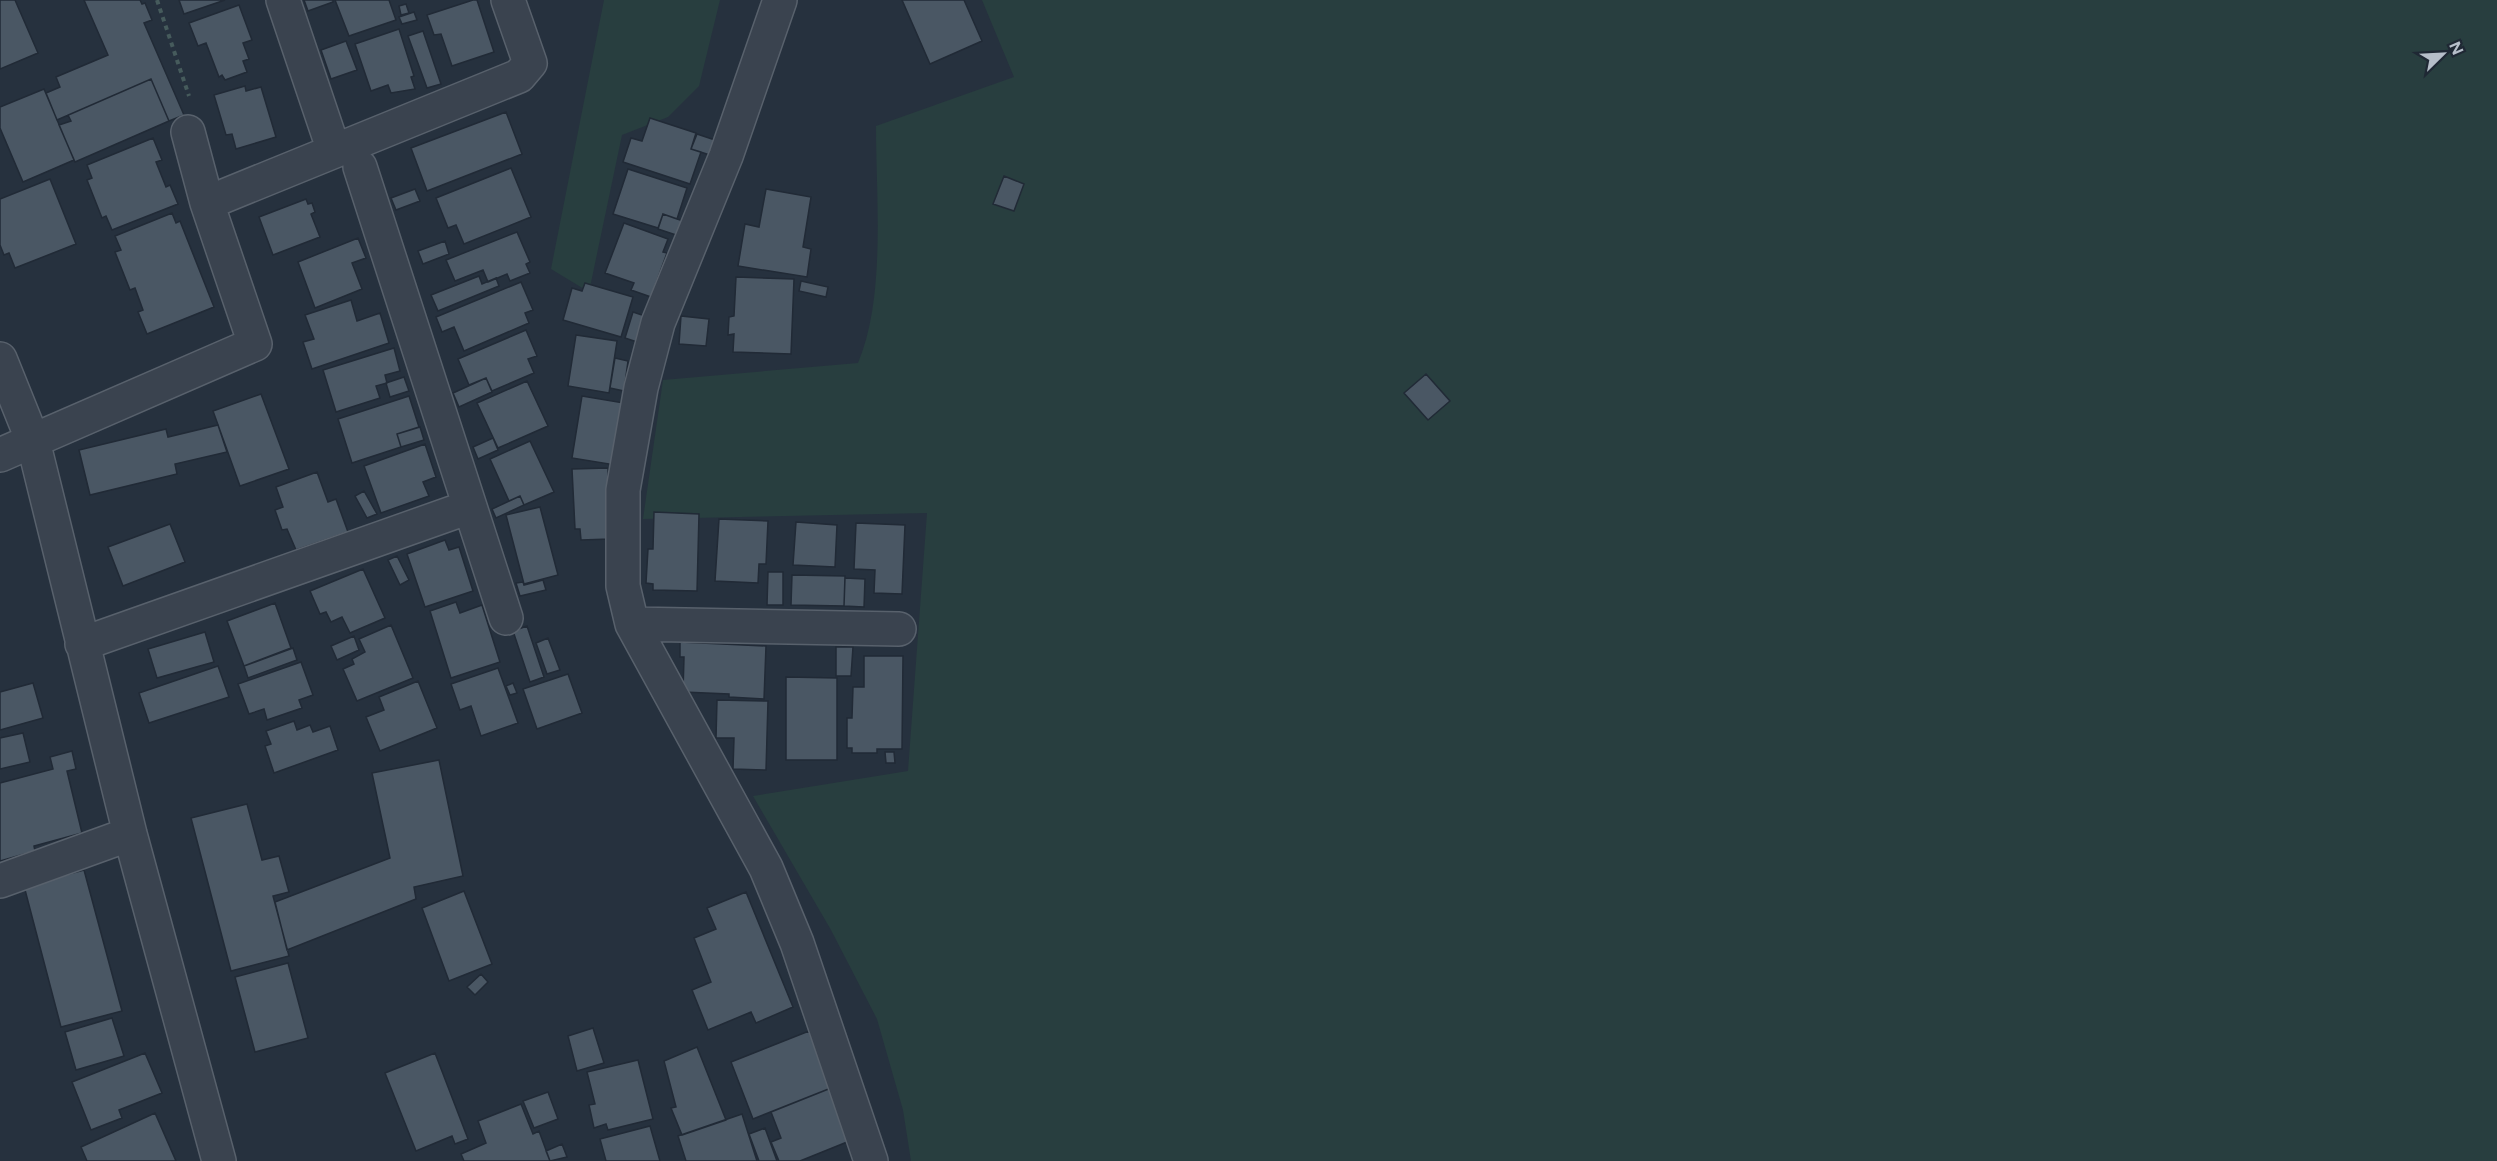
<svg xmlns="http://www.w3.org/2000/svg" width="2497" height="1161" font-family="Figtree,sans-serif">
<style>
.green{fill:#283e3f}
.building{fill:#4a5764;stroke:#212a36;stroke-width:1.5}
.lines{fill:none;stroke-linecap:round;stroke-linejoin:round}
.minor-casing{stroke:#58616c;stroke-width:36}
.path{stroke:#465b5c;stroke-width:4;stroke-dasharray:4.5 4.5;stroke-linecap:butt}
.minor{stroke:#3a434f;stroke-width:33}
</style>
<rect width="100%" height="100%" fill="#26313e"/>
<path class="green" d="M 604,0 L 720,0 L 699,86 L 668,117 L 622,135 L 589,292 L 551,269 Z
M 982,0 L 2497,0 L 2497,1161 L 911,1161 L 903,1110 L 877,1019 L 831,930 L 753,796 L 908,771 L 927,513 L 643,519 L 663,380 L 858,363 C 886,297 876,198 876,126 L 1014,77 Z"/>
<path class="building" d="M 0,0 L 15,0 L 38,53 L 0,69 Z
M 84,0 L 140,0 L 142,4 L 145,3 L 152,20 L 144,23 L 184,115 L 169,121 L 151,79 L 57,120 L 46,93 L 60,87 L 56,77 L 108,55 Z
M 179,0 L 225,0 L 184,14 Z
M 304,0 L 333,0 L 333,2 L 308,11 Z
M 335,0 L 389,0 L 396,20 L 349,36 Z
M 473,0 L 477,0 L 494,52 L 452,66 L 441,34 L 434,35 L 427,15 Z
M 902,0 L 964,0 L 982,41 L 930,64 Z
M 406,4 L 409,13 L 401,15 L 399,6 Z
M 239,5 L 252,40 L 243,43 L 249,59 L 243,61 L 247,72 L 225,80 L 222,75 L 219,77 L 206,43 L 198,46 L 189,23 Z
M 414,12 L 417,20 L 402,24 L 399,17 Z
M 399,29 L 414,76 L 411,77 L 415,89 L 391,93 L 388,85 L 371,91 L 355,44 Z
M 423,31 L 441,84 L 427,88 L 408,36 Z
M 346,41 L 357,70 L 331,79 L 321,50 Z
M 151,79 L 169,121 L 75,162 L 59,125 L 71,121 L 68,115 Z
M 245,86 L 246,91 L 261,87 L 276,137 L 236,149 L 232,134 L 226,135 L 214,95 Z
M 44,89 L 74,160 L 23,182 L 0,128 L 0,107 Z
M 506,112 L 522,154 L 427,191 L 411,148 Z
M 650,118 L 696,133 L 691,149 L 701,152 L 690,184 L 623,162 L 631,138 L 642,141 Z
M 697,134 L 718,141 L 713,156 L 691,149 Z
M 153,138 L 162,160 L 156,162 L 166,187 L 170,185 L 178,204 L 112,230 L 106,216 L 102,218 L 87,180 L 92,178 L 87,165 Z
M 511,168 L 531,217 L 464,244 L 456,225 L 448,228 L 436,198 Z
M 628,169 L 687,188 L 677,219 L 663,214 L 658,228 L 613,214 Z
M 1004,176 L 1024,184 L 1014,211 L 993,204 Z
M 50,179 L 76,244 L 15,268 L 9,253 L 4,255 L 0,245 L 0,199 Z
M 415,189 L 420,201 L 396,210 L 391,198 Z
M 766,189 L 811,197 L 803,247 L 811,249 L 807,277 L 738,266 L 745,224 L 759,227 Z
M 306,199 L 308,204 L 312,203 L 315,212 L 311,214 L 320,237 L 273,255 L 259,217 Z
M 172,213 L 176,223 L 180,221 L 214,307 L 147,334 L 138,312 L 143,310 L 135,288 L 130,290 L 115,252 L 121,250 L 115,236 Z
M 663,214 L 683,221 L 679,236 L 658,229 Z
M 624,223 L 668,239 L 663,252 L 667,253 L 651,297 L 631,290 L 634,283 L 605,273 Z
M 517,232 L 530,262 L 526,264 L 530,273 L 510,281 L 507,274 L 488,282 L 483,270 L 455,281 L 446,260 Z
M 358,238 L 366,258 L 352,263 L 362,289 L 315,308 L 298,262 Z
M 445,241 L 449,254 L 423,264 L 418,251 Z
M 479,276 L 482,284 L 496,278 L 499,286 L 438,311 L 431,295 Z
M 736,277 L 794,279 L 791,354 L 733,352 L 734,334 L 728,335 L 729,317 L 734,316 Z
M 801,281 L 828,287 L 826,297 L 799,291 Z
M 521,282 L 533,310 L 525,313 L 529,323 L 464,351 L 454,327 L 442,332 L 436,317 Z
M 585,283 L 633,297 L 621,337 L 563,320 L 572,288 L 582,291 Z
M 351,300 L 357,321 L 380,313 L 389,343 L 312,369 L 303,342 L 314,339 L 305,315 Z
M 633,312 L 645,316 L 637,342 L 625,338 Z
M 681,316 L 709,319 L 706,346 L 679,344 Z
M 526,330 L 537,356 L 528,359 L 534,373 L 492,391 L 486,378 L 469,385 L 458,359 Z
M 576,335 L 617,341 L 609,393 L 568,386 Z
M 394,348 L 400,371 L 385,375 L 387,383 L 376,386 L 380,398 L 336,412 L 323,370 Z
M 615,358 L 628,361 L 624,391 L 610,388 Z
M 1426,374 L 1450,401 L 1428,420 L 1404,393 Z
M 404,377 L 409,391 L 390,397 L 386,383 Z
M 486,378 L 492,392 L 459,407 L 453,393 Z
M 527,381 L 548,426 L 498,448 L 477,403 Z
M 261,394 L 289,469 L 240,486 L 213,411 Z
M 409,396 L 419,427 L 397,434 L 401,447 L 352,463 L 338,419 Z
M 582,396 L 624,403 L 615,465 L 572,458 Z
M 218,425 L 227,452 L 175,464 L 177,474 L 90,495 L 79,450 L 166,429 L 168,437 Z
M 420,427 L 424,440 L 401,447 L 397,434 Z
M 493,438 L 498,450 L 478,459 L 473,447 Z
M 530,441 L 554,492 L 524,505 L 520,496 L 509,501 L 490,459 Z
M 425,444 L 436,477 L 423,482 L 429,496 L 381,513 L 364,466 Z
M 608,468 L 610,539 L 581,540 L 580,529 L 575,529 L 572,469 Z
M 317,472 L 328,502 L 336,499 L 348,532 L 296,550 L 287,529 L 282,530 L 275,510 L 283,507 L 276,487 Z
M 364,491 L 377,514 L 367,518 L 355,496 Z
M 520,496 L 524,505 L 496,518 L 492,509 Z
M 540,507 L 558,575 L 524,584 L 506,515 Z
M 654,512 L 699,514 L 697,591 L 653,590 L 653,584 L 646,583 L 648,549 L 653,549 Z
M 719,519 L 768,521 L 766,564 L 759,564 L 758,583 L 715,581 Z
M 796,522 L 837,525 L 835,567 L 793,565 Z
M 856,523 L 905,525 L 902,594 L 874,593 L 875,570 L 854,569 Z
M 170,524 L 185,562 L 123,586 L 108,547 Z
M 445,540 L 449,550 L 459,547 L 473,591 L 425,607 L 407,554 Z
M 397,556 L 409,580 L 400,585 L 388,560 Z
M 363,569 L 385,618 L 350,633 L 342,617 L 331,622 L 326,612 L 320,614 L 310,591 Z
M 768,572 L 783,572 L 783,605 L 767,605 Z
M 792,575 L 845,576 L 844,606 L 791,605 Z
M 845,578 L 865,579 L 864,607 L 844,606 Z
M 543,580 L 546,590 L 520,596 L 516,583 L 523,582 L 524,585 Z
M 456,602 L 460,613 L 482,605 L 500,662 L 451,678 L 430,611 Z
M 275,603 L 291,648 L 244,666 L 227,621 Z
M 391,625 L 413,678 L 357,701 L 343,669 L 354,664 L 352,659 L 365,652 L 359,639 Z
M 527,626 L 544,677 L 530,682 L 513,631 Z
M 205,632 L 214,662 L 157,678 L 148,649 Z
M 354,636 L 359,650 L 337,660 L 331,646 Z
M 548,638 L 560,670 L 547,674 L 536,643 Z
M 680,642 L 766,646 L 764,699 L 729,697 L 729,694 L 683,692 L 684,657 L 680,657 Z
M 836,647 L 853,647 L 851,676 L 836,676 Z
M 293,648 L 297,660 L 248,678 L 244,666 Z
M 864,656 L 903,656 L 902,749 L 877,749 L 877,753 L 852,753 L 852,748 L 847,748 L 847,718 L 852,718 L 853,687 L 864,687 Z
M 301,662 L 313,695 L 299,700 L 302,708 L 267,720 L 264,709 L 249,714 L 238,684 Z
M 218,666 L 229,697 L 149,723 L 139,693 Z
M 498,668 L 518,723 L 481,736 L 471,706 L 460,710 L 451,684 Z
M 568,674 L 582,713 L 537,729 L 523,689 Z
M 786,677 L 837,678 L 837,760 L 786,760 Z
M 418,681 L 437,728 L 380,751 L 366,717 L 384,710 L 379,697 Z
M 33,683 L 43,718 L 0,730 L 0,692 Z
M 513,683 L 517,693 L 510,695 L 506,686 Z
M 717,700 L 768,701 L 766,770 L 733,769 L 734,738 L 716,738 Z
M 294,721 L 297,730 L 310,725 L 313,732 L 330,726 L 338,750 L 274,773 L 265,746 L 271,744 L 266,731 Z
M 23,733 L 30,762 L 0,769 L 0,738 Z
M 72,751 L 76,769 L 67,771 L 82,833 L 34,846 L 35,851 L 0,861 L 0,783 L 53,769 L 50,757 Z
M 885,752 L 894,752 L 895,763 L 886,763 Z
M 439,760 L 463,876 L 414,887 L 416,899 L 287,950 L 275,902 L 390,858 L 372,773 Z
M 247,804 L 262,860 L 279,856 L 289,892 L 273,896 L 289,956 L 231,971 L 191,818 Z
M 84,870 L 122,1011 L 61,1027 L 24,886 Z
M 464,891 L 492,964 L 449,981 L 422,908 Z
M 746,892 L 793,1007 L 756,1023 L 751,1012 L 708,1030 L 692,990 L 711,982 L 694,938 L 716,929 L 707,908 Z
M 288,963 L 308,1038 L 255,1052 L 235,977 Z
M 481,974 L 488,982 L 475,995 L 467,987 Z
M 112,1018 L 124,1056 L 76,1070 L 65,1032 Z
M 593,1028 L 604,1063 L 577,1071 L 568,1036 Z
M 809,1031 L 831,1088 L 753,1119 L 731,1062 Z
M 697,1047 L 726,1120 L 682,1135 L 671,1108 L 676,1107 L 664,1061 Z
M 145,1053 L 162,1093 L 119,1110 L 122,1118 L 91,1130 L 72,1082 Z
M 435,1053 L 468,1139 L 455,1144 L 452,1136 L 416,1151 L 385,1073 Z
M 638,1060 L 653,1119 L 608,1130 L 606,1124 L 594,1128 L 589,1105 L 595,1104 L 587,1072 Z
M 831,1088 L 852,1140 L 800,1161 L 779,1161 L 771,1142 L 781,1138 L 771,1112 Z
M 548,1092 L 558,1119 L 534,1128 L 523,1101 Z
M 521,1104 L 533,1134 L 539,1131 L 550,1161 L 464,1161 L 461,1154 L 486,1143 L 478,1121 Z
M 155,1113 L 176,1161 L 87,1161 L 81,1147 Z
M 742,1114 L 757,1161 L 686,1161 L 678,1136 Z
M 650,1126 L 660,1161 L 606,1161 L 600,1139 Z
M 765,1128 L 777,1161 L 759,1161 L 749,1134 Z
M 562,1144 L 567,1157 L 550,1161 L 546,1151 Z"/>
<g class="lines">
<g class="minor-casing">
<path id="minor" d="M 283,0 L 334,151
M 780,0 L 726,156 L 658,323 L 641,388 L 623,490 L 623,586 L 632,624 L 766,868 L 797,943 L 871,1161
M 360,167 L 506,618
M 207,203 L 519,76 L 530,63 L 508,0
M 0,359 L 33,441 L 130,834 L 219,1161
M 0,455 L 255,344 L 207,203 L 188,132
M 632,624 L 899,629
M 82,644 L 469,507
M 0,881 L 130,834"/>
</g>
<path class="path" d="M 157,0 L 189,96"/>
<use href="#minor" class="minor"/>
</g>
<g transform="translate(2443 54) rotate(66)" stroke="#1f2834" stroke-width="4.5" paint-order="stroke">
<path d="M0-4.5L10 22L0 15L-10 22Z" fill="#b6bec9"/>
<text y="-9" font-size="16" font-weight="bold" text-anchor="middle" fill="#b6bec9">N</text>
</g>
</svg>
